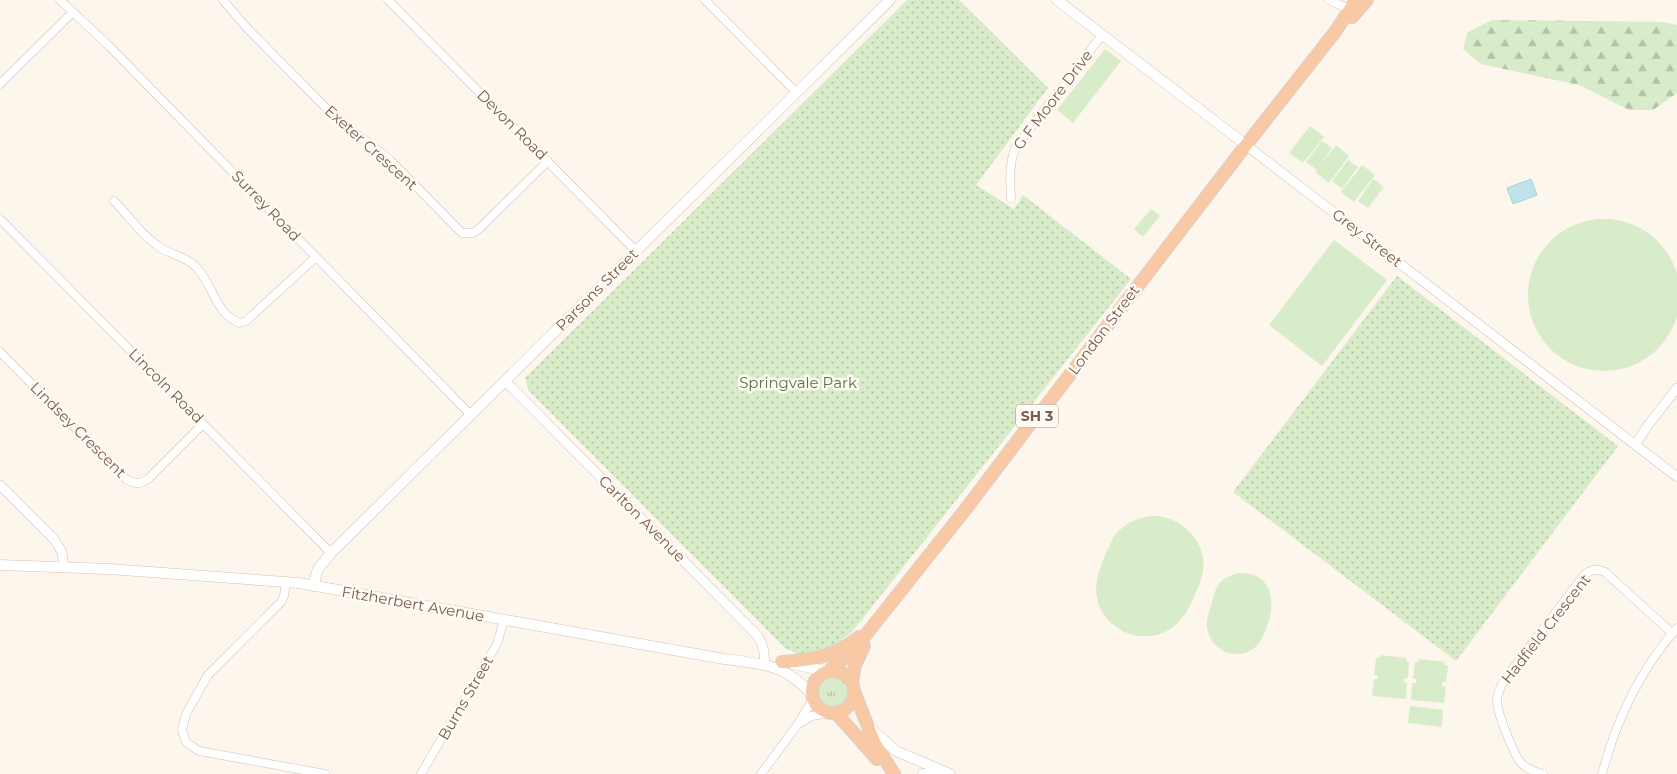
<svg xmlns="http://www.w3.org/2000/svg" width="1677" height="774" font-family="Montserrat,sans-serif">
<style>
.grass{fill:url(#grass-tufts)}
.forest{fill:url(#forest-firs)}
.park{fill:url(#park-dots)}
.pitch{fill:#d8ecc9}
.water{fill:#bfe3e8;stroke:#a5d3da}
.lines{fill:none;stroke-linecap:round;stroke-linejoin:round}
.minor-casing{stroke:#d1beb0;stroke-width:9}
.tertiary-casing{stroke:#d1beb0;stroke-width:10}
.secondary-casing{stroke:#d6c0b0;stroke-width:11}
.trunk-casing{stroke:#dad1cd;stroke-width:14}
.minor{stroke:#fff;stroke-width:8}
.tertiary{stroke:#fff;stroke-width:9}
.secondary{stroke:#fff;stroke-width:10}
.trunk{stroke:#f9c8a4;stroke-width:12}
.labels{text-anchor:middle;stroke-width:5;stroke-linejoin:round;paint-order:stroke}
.shield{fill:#fffaf3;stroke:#a28b7f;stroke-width:1}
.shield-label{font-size:14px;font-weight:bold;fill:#7a5c4d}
.street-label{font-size:15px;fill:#7a5c4d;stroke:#fffaf3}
.park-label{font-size:15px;fill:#537a41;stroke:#fffaf3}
</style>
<defs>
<pattern id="grass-tufts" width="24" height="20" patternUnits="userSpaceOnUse" patternTransform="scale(1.25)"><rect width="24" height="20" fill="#d8ecc9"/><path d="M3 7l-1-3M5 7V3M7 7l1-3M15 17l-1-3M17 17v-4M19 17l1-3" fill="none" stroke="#b4c2a5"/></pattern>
<pattern id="forest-firs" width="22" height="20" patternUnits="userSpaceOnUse" patternTransform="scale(1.25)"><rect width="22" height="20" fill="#d8ecc9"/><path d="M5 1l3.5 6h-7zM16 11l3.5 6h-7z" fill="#b4c2a5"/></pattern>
<pattern id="park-dots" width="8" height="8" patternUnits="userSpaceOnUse" patternTransform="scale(1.25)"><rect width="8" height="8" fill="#d8ecc9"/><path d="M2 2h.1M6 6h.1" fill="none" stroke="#b4c2a5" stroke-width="1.8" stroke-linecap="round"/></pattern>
</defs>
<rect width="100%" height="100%" fill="#fdf6ec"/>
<path class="grass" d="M816 692a17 17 0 1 1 34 0a17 17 0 1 1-34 0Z"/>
<path class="forest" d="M 1492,20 L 1663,22 L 1677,25 L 1677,93 L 1653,110 L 1629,110 L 1579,85 L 1481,64 L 1463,49 L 1468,32 Z"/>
<path class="park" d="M 907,0 L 959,0 L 1048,88 L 976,185 L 1014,209 L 1023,195 L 1131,279 L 852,632 L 830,648 L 798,655 L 790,650 L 786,649 L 529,391 L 525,378 Z
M 1397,276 L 1618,446 L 1456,661 L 1233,492 Z"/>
<path class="pitch" d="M 1105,49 L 1121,61 L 1073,123 L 1057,110 Z
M 1310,126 L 1324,137 L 1303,163 L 1289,153 Z
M 1322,141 L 1332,148 L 1318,168 L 1336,145 L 1349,156 L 1329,183 L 1315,172 L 1317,170 L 1306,162 Z
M 1348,160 L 1358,167 L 1342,189 L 1332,181 Z
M 1362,165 L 1375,175 L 1354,202 L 1341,192 Z
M 1373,179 L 1384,187 L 1368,208 L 1358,201 Z
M 1151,209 L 1160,216 L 1143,237 L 1134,229 Z
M1528 295a76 76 0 1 1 152 0a76 76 0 1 1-152 0Z
M 1334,240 L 1387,280 L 1322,366 L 1269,325 Z
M 1158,516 C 1186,520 1210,546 1202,576 C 1201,582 1198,588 1195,594 C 1186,619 1169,639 1139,636 C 1128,635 1117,629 1109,621 C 1084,594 1101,564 1114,536 C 1126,522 1140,516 1158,516 Z
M 1239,573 C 1268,572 1276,595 1269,620 C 1264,637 1257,655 1235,654 C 1220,653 1207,640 1207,624 C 1207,617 1210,609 1212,602 C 1214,596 1215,589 1219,584 C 1224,578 1231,575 1239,573 Z
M 1380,655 L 1406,658 L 1406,661 L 1409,662 L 1408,678 L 1404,678 L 1404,682 L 1407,683 L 1406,699 L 1372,696 L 1374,679 L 1378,679 L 1378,675 L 1374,675 L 1376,658 L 1380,658 Z
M 1419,659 L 1445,662 L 1444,665 L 1448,666 L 1446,682 L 1442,682 L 1442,686 L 1446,687 L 1444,703 L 1411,700 L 1412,683 L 1416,683 L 1416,679 L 1413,679 L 1415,662 L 1418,662 Z
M 1410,706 L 1443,710 L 1442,727 L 1408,723 Z"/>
<path class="water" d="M 1531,179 L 1537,195 L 1513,204 L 1507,188 Z"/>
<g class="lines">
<g class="minor-casing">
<path id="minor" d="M 60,0 L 109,46 L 470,414
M 223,0 L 246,27 L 335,117 L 390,160 L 462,233 L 473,233 L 480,228 L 548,161
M 388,0 L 636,251
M 705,0 L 796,92
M 1329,0 L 1349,9
M 0,84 L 72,13
M 1011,198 C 1010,180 1009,165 1015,148 L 1102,35
M 114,201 C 129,216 143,237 161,248 C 172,255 185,256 195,266 C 213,283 214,312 239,323 L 246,321 L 316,257
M 0,219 L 331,553
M 0,352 L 126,479 C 134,484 140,485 148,479 L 203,424
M 286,582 L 284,596 L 281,602 L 208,675 L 186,714 L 182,730 L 186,742 L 199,751 L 325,774
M 800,723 L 812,716 L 829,713
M 421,774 L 497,644 L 504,620
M 761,774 L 798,724 L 813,699
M 1543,774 C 1535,772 1528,769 1522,764 C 1514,756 1497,712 1497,701 C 1497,693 1501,686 1505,679 L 1585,574 C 1592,569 1598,568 1605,572 L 1672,633
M 1602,774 C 1616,721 1641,669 1677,628"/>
</g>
<g class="tertiary-casing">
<path id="tertiary" d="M 1246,145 L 1677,477
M 505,381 L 757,635 C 764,645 764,652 765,664
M 1635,445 L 1646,428 L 1677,388
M 0,485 L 54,539 L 62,552 L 64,567"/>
</g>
<g class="secondary-casing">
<path id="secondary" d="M 1057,0 L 1246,145
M 0,565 L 109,569 L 299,583 L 724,659 C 762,664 786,664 812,695
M 313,586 L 318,569 L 331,553 L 890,0
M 793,664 L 825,671
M 869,727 L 896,751 L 950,774
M 923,774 L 943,772"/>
</g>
<g class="trunk-casing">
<path id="trunk" d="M 1352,17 L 1367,0
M 782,662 C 815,660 832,657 859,637
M 830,670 L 853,651 L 965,510 L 1034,419 L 1042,411 L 1246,145 L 1335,32 L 1356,0
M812 692a21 21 0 1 1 42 0a21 21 0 1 1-42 0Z
M 852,683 L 855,665 L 864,646
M 854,691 L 874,742 L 894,774
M 836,713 L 877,759"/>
</g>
<use href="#minor" class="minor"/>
<use href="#tertiary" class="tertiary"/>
<use href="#secondary" class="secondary"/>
<use href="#trunk" class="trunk"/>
</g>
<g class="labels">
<rect class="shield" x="1016" y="404.5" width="42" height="23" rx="4"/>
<g class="shield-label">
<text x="1037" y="421">SH 3</text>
</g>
<g class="street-label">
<text transform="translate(1053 100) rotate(-53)" y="5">G F Moore Drive</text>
<text transform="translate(512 125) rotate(45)" y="5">Devon Road</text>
<text transform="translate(371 148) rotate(42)" y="5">Exeter Crescent</text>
<text transform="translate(266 206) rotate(46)" y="5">Surrey Road</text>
<text transform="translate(1367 238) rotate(38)" y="5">Grey Street</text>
<text transform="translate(597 290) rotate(-45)" y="5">Parsons Street</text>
<text transform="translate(1104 330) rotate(-53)" y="5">London Street</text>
<text transform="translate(166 386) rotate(45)" y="5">Lincoln Road</text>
<text transform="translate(78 430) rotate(45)" y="5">Lindsey Crescent</text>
<text transform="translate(642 519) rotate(45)" y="5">Carlton Avenue</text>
<text transform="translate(413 604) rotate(10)" y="5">Fitzherbert Avenue</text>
<text transform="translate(1546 629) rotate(-52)" y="5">Hadfield Crescent</text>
<text transform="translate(466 698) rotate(-60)" y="5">Burns Street</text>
</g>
<g class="park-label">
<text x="798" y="388">Springvale Park</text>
</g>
</g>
</svg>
